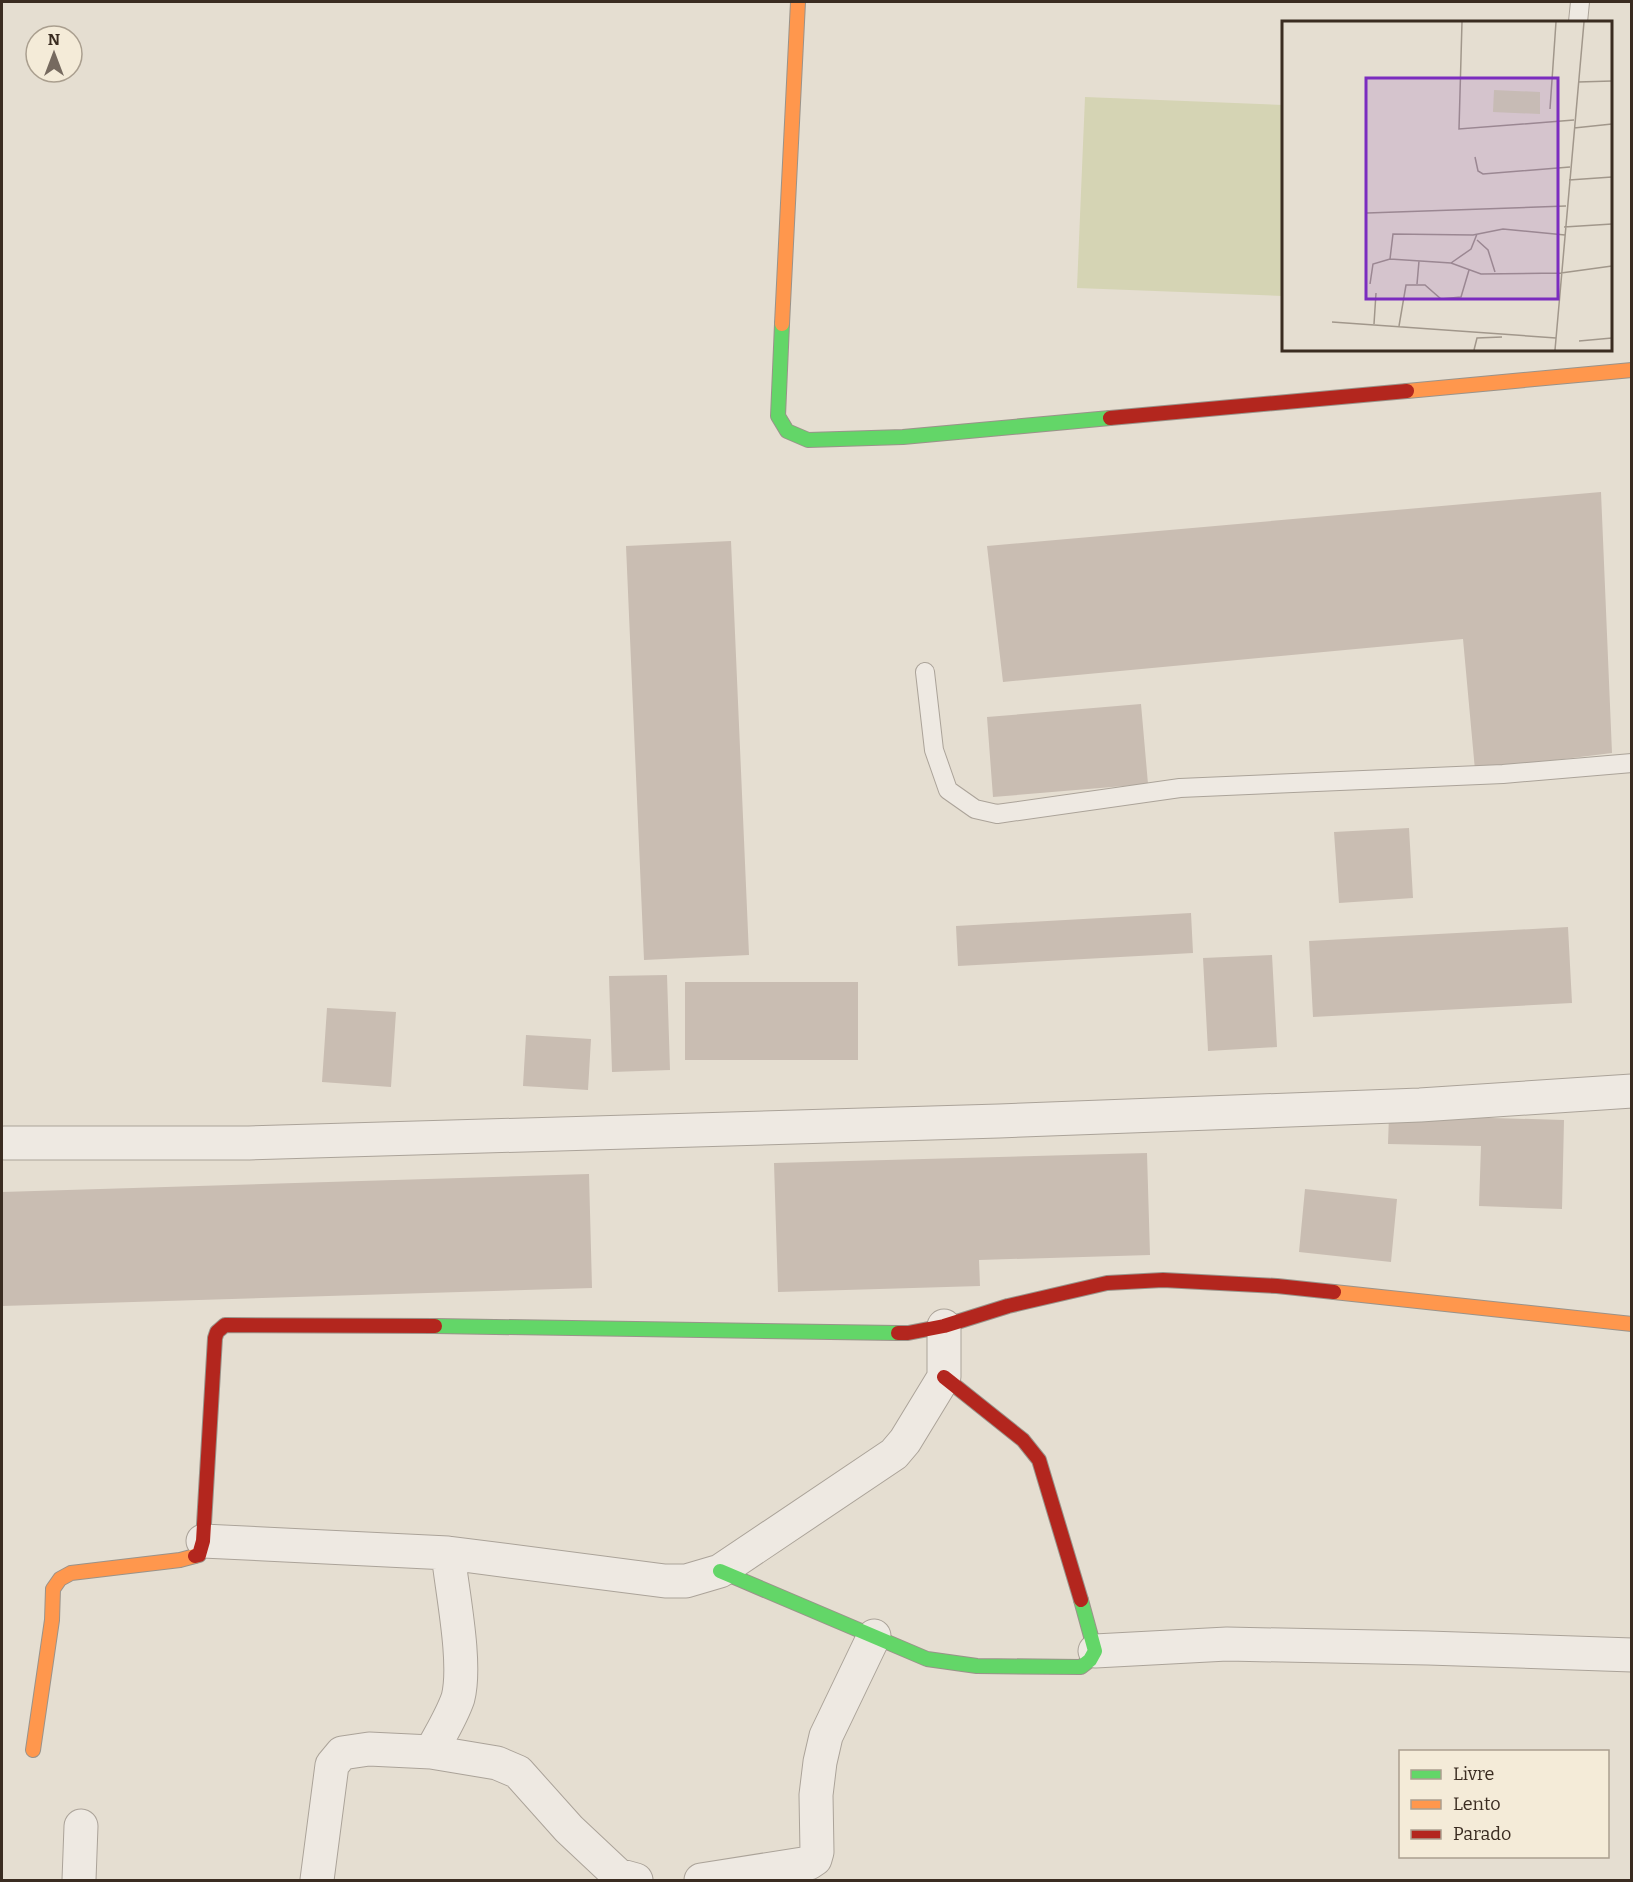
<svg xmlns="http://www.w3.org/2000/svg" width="1633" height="1882" font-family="Bitter,serif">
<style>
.green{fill:#d5d4b4}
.building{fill:#c9bdb2}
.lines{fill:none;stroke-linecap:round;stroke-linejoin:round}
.lane-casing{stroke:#aba399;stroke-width:20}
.street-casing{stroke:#aba399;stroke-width:35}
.fast-casing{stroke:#9a938a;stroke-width:16}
.slow-casing{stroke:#9a938a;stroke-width:16}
.jam-casing{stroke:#9a938a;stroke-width:16}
.lane{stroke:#eee9e2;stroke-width:18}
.street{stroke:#eee9e2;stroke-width:33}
.fast{stroke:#63d668;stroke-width:14}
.slow{stroke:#ff974d;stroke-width:14}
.jam{stroke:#b3261e;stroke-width:14}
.inset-road{fill:none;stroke:#a1978b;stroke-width:1.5}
.view{fill:#7b2cbf;fill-opacity:0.15;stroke:#7b2cbf;stroke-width:3}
.inset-edge{fill:none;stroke:#3a2c21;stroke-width:3}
</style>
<rect width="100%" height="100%" fill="#e5ded1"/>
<path class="green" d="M 1085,97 L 1283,105 L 1283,296 L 1077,288 Z"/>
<path class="building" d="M 1601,492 L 1612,753 L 1475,770 L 1463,639 L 1003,682 L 987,546 Z
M 731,541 L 749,955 L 644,960 L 626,546 Z
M 1141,704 L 1148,784 L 993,797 L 987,717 Z
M 1409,828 L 1413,898 L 1339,903 L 1334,832 Z
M 1191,913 L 1193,953 L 958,966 L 956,926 Z
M 1568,927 L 1572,1003 L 1313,1017 L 1309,941 Z
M 1272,955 L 1277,1047 L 1208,1051 L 1203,958 Z
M 667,975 L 670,1070 L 612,1072 L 609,976 Z
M 685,982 L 858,982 L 858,1060 L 685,1060 Z
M 327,1008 L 396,1012 L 391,1087 L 322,1082 Z
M 526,1035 L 591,1039 L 588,1090 L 523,1086 Z
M 1389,1115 L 1564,1120 L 1562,1209 L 1479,1206 L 1481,1146 L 1388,1144 Z
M 1147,1153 L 1150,1255 L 979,1260 L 980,1286 L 778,1292 L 774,1163 Z
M 589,1174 L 592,1288 L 2,1306 L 2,1192 Z
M 1305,1189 L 1397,1199 L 1391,1262 L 1299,1252 Z"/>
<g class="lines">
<g class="lane-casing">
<path id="lane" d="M 1578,22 L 1580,2
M 925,672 L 934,750 L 948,790 L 975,809 L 997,814 L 1180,788 L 1503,774 L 1632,763"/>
</g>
<g class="street-casing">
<path id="street" d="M 4,1143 L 249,1143 L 999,1121 L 1420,1105 L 1632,1091
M 203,1541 L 448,1553 L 665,1581 L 686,1581 L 720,1571 L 894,1454 L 905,1441 L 944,1377 L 944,1326
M 1095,1651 L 1227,1644 L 1428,1648 L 1632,1655
M 431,1752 C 440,1735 452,1716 458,1698 C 467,1663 452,1591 448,1553
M 79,1880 L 81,1826
M 317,1880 L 332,1765 L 342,1753 L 369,1749 L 431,1752 L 497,1763 L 518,1772 L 569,1829 L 618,1875 L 636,1880
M 701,1880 L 809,1863 L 815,1859 L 817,1852 L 816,1795 L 820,1762 L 826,1736 L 874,1636"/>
</g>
<g class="fast-casing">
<path id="fast" d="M 782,324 L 778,416 L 787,431 L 808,440 L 903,437 L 1110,418
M 435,1326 L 898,1333
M 720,1571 L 927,1659 L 977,1666 L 1081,1667 L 1090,1660 L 1095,1651 L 1081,1600"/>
</g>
<g class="slow-casing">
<path id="slow" d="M 782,324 L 798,2
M 1407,391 L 1632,370
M 1334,1292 L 1632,1324
M 33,1750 L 52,1620 L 53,1589 L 60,1579 L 71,1573 L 180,1560 L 195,1556"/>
</g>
<g class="jam-casing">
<path id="jam" d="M 1110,418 L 1407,391
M 898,1333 L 908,1333 L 944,1326 L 1008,1306 L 1107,1283 L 1163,1280 L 1277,1286 L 1334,1292
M 944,1377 L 1023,1440 L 1039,1460 L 1081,1600
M 195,1556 L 199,1555 L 203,1541 L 215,1338 L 217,1332 L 225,1325 L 435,1326"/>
</g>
<use href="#lane" class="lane"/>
<use href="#street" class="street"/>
<use href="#fast" class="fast"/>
<use href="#slow" class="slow"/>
<use href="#jam" class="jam"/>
</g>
<g transform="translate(1282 21)">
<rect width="330" height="330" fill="#e5ded1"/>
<path d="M 212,69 L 258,71 L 258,93 L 211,91 Z" fill="#d5d4b4"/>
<path class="inset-road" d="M 180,1 L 177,108 L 292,99M 296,61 L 330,60M 268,88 L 274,1M 292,107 L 330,103M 193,136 L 196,150 L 201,153 L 288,146M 287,159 L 330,156M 85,192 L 284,185M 282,206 L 330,203M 195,219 L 206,229 L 213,251M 108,238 L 111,213 L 191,214 L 221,208 L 283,214M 169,242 L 189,228 L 195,213M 88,263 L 91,243 L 108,238 L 169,242 L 199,253 L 279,252 L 330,245M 135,263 L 137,240M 50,301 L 274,317M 92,303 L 94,272M 117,305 L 124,264 L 143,264 L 159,278 L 179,276 L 187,249M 297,320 L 330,317M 192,329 L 195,317 L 220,316M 273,329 L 302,1"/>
<path class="view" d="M 84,57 L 276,57 L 276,278 L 84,278 Z"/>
<rect width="330" height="330" class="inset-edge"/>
</g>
<rect width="1633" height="1882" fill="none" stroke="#3a2c21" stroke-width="6"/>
<rect x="1399" y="1750" width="210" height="108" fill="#f4ebd8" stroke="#aa9f8f" stroke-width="1.5"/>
<rect x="1411" y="1770" width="30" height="9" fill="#63d668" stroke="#aa9f8f" stroke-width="1.5"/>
<text x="1453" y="1780" font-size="18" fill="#3a2c21">Livre</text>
<rect x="1411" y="1800" width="30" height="9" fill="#ff974d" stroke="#aa9f8f" stroke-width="1.5"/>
<text x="1453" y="1810" font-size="18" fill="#3a2c21">Lento</text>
<rect x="1411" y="1830" width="30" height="9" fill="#b3261e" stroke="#aa9f8f" stroke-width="1.5"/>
<text x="1453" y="1840" font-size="18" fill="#3a2c21">Parado</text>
<g transform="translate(54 54)"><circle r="28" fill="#f4ebd8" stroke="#aa9f8f" stroke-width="1.5"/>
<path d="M0-4.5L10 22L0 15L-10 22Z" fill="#766a5f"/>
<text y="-9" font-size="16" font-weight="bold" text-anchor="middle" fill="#3a2c21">N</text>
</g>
</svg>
